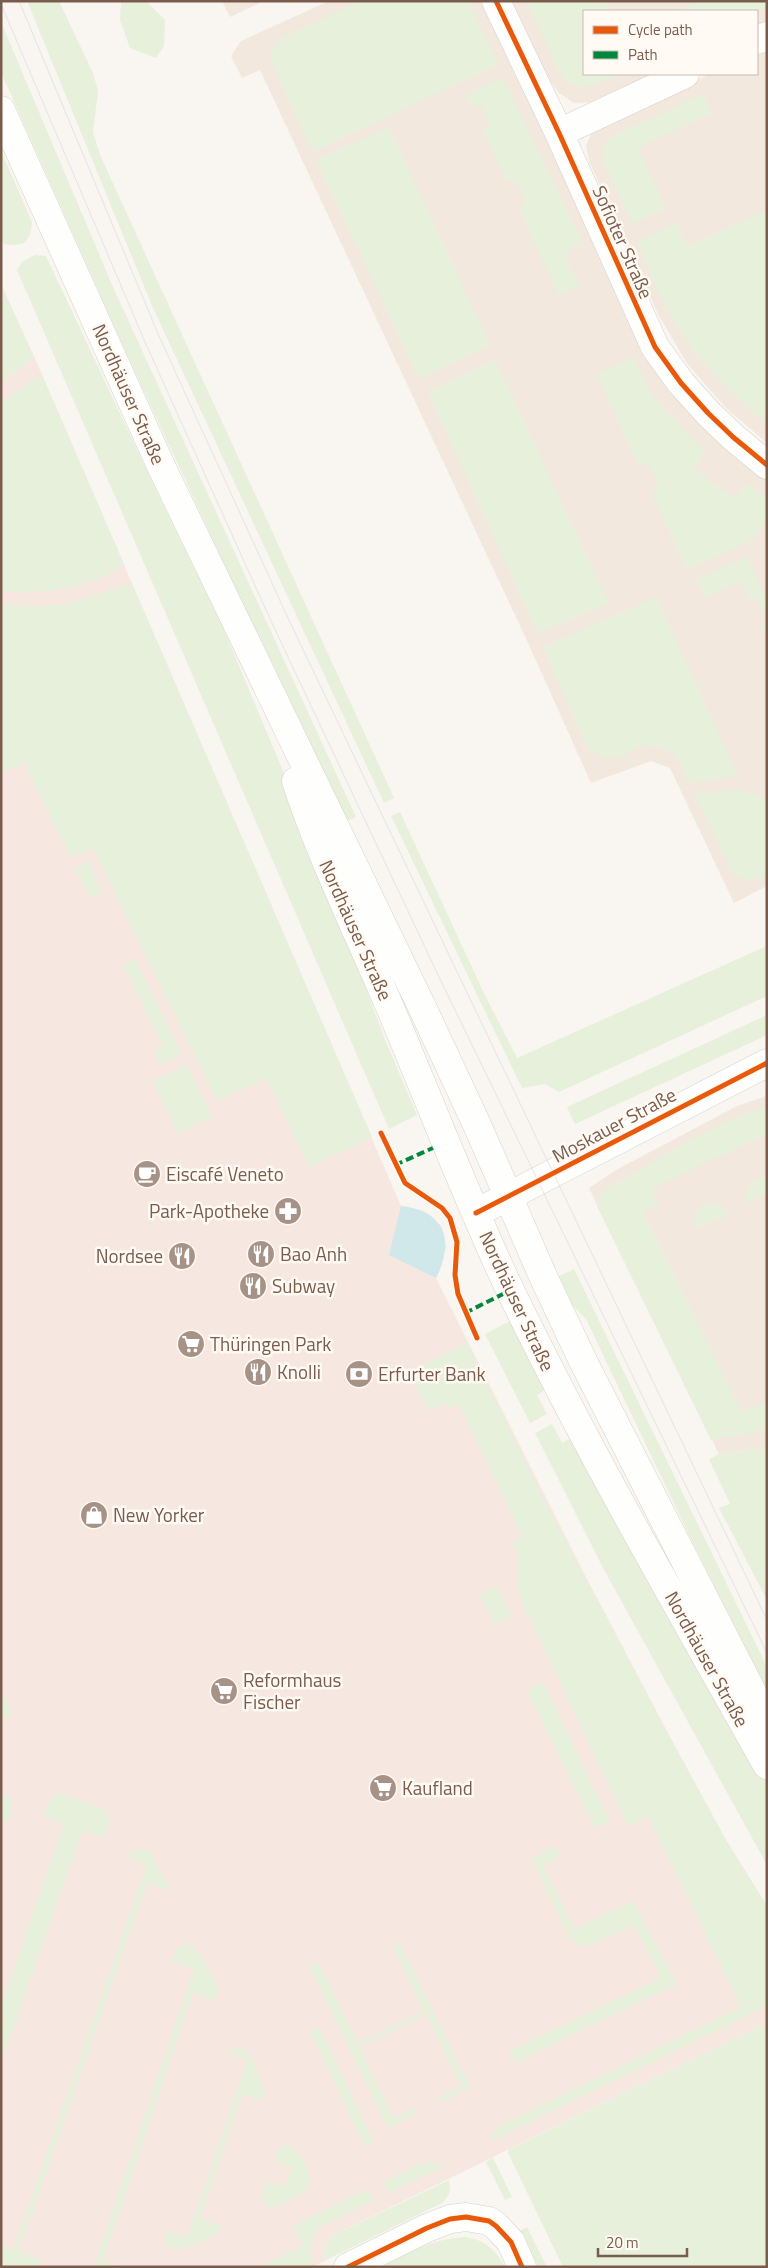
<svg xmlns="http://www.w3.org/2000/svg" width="768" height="2268" font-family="'Titillium Web',sans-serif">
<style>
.residential{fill:#f2e8de}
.commercial{fill:#f6e8e1}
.green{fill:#e7f0db}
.water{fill:#d0e8ea}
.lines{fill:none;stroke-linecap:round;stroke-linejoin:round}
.minor-casing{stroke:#d7d1cb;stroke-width:29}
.tertiary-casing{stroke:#d7d1cb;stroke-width:29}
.secondary-casing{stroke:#d9d2cb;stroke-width:29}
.minor{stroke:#fefefd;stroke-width:28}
.tertiary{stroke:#fefefd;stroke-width:28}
.secondary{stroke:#fefefd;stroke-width:28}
.tram{stroke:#e6e3e7;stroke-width:1}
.quiet{stroke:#00873e;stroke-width:4;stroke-dasharray:8 4;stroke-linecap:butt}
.cycleway-casing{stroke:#fffaf3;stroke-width:8}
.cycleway{stroke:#e8590c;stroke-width:5}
.labels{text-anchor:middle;stroke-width:5;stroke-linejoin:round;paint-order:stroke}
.street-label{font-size:19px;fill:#7a5c4d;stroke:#fffaf3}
.poi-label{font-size:19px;fill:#7a5c4d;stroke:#fffaf3;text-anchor:start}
</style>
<rect width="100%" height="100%" fill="#f9f5f0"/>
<path class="residential" d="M 222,1 L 264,1 L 230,17 Z
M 329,1 L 483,1 L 628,314 L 767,475 L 767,886 L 734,903 L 670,768 L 651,761 L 591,783 L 529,645 L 260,70 L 242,78 L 231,56 L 241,41 Z
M 510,1 L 767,1 L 767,21 L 757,26 L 757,11 L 584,11 L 584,74 L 652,74 L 590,102 L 574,103 L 559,93 L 548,78 L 534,52 Z
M 767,47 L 767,443 L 727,409 L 688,365 L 659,316 L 589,161 L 586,146 L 591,134 L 602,124 L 710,74 L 757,74 L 757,52 Z
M 767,1096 L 767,1447 L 719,1454 L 589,1188 L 616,1170 L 737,1106 Z"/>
<path class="commercial" d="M 33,354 L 401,1206 L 424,1211 L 441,1226 L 446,1246 L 441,1267 L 436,1278 L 586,1577 L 671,1739 L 726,1840 L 767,1906 L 767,2023 L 330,2237 L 324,2248 L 326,2260 L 313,2267 L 1,2267 L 1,382 L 31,360 Z"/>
<path class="green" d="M 27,1 L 59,1 L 93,73 L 98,91 L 93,132 L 100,155 L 394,798 L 384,803 L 153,308 Z
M 121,1 L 146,1 L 165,20 L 164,46 L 156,58 L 130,48 L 120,20 Z
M 361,1 L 469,1 L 498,65 L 312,152 L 272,62 L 272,51 L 282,38 Z
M 527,1 L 605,1 L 610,11 L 584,11 L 584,74 L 622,74 L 584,88 L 567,82 L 558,70 Z
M 699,1 L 767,1 L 767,8 L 757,12 L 678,11 Z
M 1,22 L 113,287 L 356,817 L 344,822 L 124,348 L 16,106 L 1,72 Z
M 503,77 L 583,243 L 571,249 L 567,261 L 580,286 L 559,296 L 520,211 L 525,200 L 517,183 L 505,179 L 484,134 L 489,122 L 482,106 L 470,104 L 465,95 Z
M 704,94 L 712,113 L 638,148 L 666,209 L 632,224 L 603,161 L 602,148 L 609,138 Z
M 389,127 L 490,345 L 419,379 L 316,160 Z
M 1,151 L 32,222 C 30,243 24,247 4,244 L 1,237 Z
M 767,210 L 767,423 C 728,392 690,353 666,308 C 655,287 647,264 637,241 L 676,223 L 688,246 Z
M 35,255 L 46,256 L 155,488 L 224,630 L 293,795 L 384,1037 L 417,1115 L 389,1129 L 17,270 L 22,262 Z
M 1,284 L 33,354 L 31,360 L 1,382 Z
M 633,358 L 657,402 L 705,451 L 694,469 L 736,499 L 746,483 L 767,499 L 767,520 L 755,539 L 687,570 L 653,496 L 658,485 L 650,466 L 637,462 L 596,374 Z
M 495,360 L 609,603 L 538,634 L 428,392 Z
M 39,376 L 43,377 L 124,564 C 91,590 42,594 1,591 L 1,403 Z
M 747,557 L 767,599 L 767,637 L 762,626 L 766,617 L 759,600 L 749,598 L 741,582 L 705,597 L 696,579 Z
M 126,585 L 133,586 L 372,1137 L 309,1167 L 266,1078 L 217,1101 L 93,848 L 71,858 L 24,763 L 1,773 L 1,604 L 41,606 L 66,604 Z
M 656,597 L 738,776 L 688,783 L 682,765 L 673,753 L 658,747 L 642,745 L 621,758 L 602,757 L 587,747 L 543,647 Z
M 737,790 L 767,799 L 767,876 C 755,881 744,880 733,875 L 695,794 Z
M 400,812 L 483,991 L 517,1058 L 767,946 L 767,996 L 559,1092 L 545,1084 L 522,1088 L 391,816 Z
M 88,861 L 103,892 L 90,897 L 75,868 Z
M 135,959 L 182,1054 L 160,1065 L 154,1052 L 163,1047 L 123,965 Z
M 767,1015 L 767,1035 L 575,1124 L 567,1107 Z
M 187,1065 L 212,1117 L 178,1133 L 153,1081 Z
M 767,1106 L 767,1134 L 652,1188 L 659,1204 L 643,1212 L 742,1412 L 767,1402 L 767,1430 L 711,1440 L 596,1204 L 600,1193 C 654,1162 708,1126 767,1106 Z
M 767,1177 L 767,1194 L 747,1204 C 743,1189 751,1177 767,1177 Z
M 710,1203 L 722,1205 L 729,1214 L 695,1229 C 692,1216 697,1207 710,1203 Z
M 574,1269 L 767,1667 L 767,1691 L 690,1537 L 586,1319 L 571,1304 L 559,1276 Z
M 514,1319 L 549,1388 L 537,1395 L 547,1414 L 530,1423 L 485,1334 Z
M 467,1343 L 546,1504 L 671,1739 L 726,1840 L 767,1906 L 767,2006 L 493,2140 L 488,2140 L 499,2126 L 741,2007 L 648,1816 L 628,1826 L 518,1594 L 518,1554 L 512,1542 L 522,1536 L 459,1404 L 448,1408 L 445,1403 L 428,1411 L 409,1372 Z
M 552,1424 L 562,1443 L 574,1437 L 767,1783 L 767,1865 L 603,1568 L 535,1433 Z
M 767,1447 L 767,1600 L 719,1508 L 730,1504 L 709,1459 L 719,1454 Z
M 497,1586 L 512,1616 L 494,1624 L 480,1594 Z
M 543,1682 L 610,1821 L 594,1828 L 527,1690 Z
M 1,1691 L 13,1715 L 1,1720 Z
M 1,1793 C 18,1798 12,1810 8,1823 L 1,1821 Z
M 55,1794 L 62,1794 L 103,1809 L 108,1813 L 109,1819 L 104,1838 L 82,1831 L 1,2064 L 1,2006 L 64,1824 L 43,1816 L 51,1798 Z
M 556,1846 L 561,1855 L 543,1865 L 574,1929 L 633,1901 L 677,1984 L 515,2063 L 509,2051 L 661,1978 L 634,1925 L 589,1946 L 581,1946 L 571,1940 L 531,1859 Z
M 141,1849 L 148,1851 L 152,1855 L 168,1885 L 167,1890 L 147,1883 L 19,2251 L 40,2259 L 37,2267 L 5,2267 L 1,2265 L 1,2245 L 14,2249 L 147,1864 L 126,1856 L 129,1852 Z
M 188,1943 C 196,1946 216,1979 218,1989 C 219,1993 217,1997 216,2000 L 193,1993 L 103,2261 L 120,2267 L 94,2267 L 194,1969 L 171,1961 L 177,1948 Z
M 400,1943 L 470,2087 L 441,2102 L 438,2097 L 461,2086 L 426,2014 L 359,2047 L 394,2118 L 415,2108 L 418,2113 L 388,2128 L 309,1966 L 318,1962 L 358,2043 L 424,2011 L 393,1946 Z
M 767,2023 L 767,2267 L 563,2267 L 508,2153 L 508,2150 Z
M 319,2027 L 374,2142 L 365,2146 L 310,2032 Z
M 235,2048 L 243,2049 L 250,2054 L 265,2090 L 264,2100 L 242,2094 L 200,2219 L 221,2226 L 219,2232 C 205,2240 181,2256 166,2245 L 165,2237 L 167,2230 L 188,2237 L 247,2060 L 227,2053 Z
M 286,2145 C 301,2147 312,2173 309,2187 C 300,2197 276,2209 264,2206 L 261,2199 L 267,2181 L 285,2187 L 292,2167 L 274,2161 L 278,2149 Z
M 493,2158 L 512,2197 L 505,2200 L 486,2162 Z
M 431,2162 L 439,2164 L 442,2167 L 389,2193 L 383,2182 L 421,2163 Z
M 449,2180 C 452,2189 449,2196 442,2203 L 326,2260 L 324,2248 L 330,2237 Z
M 368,2189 L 373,2200 L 320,2227 C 309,2237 308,2253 314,2266 L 260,2267 L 304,2245 L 292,2226 Z
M 527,2227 L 547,2267 L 538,2267 L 520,2231 Z
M 464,2237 C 484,2239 495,2249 505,2267 L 383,2267 C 409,2251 434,2239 464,2237 Z"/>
<path class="water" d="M 401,1206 C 445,1211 455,1240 436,1278 L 389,1255 Z"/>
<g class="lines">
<g class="minor-casing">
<path id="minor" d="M 496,1 L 559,133 L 655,347 L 681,383 L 708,413 L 733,437 L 767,465
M 757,40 L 767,36
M 559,133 L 685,74
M 348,2267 L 427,2228 L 450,2219 L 466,2217 L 489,2221 L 496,2226 L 511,2242 L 522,2267"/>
</g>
<g class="tertiary-casing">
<path id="tertiary" d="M 476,1213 L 767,1063"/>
</g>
<g class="secondary-casing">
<path id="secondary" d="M 1,110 L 161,466 L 423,1009 L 478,1127 L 542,1274 L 583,1361 L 767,1721
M 296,781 C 324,866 365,946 399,1029 C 436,1117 470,1206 511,1292 C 589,1453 679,1608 767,1765"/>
</g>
<use href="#minor" class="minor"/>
<use href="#tertiary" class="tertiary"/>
<use href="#secondary" class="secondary"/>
<path class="tram" d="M 19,1 L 159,336 L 287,616 L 767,1620
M 1,4 L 145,342 L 271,621 L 440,979 L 767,1653"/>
<path class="quiet" d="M 395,1165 L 433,1148
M 465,1313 L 503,1294"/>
<g class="cycleway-casing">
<path id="cycleway" d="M 496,1 L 559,133 L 655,347 L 681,383 L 708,413 L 733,437 L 767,465
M 381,1133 L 405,1183 L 442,1208 L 450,1218 L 457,1242 L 455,1275 L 458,1294 L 477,1338
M 476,1213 L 767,1063
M 348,2267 L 427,2228 L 450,2219 L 466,2217 L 489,2221 L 496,2226 L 511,2242 L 522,2267"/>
</g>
<use href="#cycleway" class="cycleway"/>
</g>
<defs>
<g id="cafe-disc" transform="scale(1.4375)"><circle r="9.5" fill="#a69286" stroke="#fffaf3"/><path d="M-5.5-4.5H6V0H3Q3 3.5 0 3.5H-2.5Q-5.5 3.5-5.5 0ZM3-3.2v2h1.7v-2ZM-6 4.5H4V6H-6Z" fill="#fff"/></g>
<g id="pharmacy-disc" transform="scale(1.4375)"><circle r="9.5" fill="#a69286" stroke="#fffaf3"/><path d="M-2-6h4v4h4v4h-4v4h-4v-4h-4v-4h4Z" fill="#fff"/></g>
<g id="restaurant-disc" transform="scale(1.4375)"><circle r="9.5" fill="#a69286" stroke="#fffaf3"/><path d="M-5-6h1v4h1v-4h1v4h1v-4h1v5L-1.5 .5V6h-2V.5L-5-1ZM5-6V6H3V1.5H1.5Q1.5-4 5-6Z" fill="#fff"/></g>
<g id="supermarket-disc" transform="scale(1.4375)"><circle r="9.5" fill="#a69286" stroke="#fffaf3"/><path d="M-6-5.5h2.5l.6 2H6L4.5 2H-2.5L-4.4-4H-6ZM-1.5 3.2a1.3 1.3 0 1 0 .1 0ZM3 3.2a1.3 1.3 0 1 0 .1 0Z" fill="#fff"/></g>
<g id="bank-disc" transform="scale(1.4375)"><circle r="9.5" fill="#a69286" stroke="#fffaf3"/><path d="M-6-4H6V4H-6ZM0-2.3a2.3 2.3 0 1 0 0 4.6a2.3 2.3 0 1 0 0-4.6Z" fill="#fff"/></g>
<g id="shop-disc" transform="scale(1.4375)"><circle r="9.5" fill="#a69286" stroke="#fffaf3"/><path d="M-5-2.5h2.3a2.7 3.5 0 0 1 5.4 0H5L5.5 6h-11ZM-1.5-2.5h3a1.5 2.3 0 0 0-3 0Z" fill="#fff"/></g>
</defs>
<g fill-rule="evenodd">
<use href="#cafe-disc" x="147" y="1174"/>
<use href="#pharmacy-disc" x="288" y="1211"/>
<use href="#restaurant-disc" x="261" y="1254"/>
<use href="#restaurant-disc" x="182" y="1256"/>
<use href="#restaurant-disc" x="253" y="1286"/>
<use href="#supermarket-disc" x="191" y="1344"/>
<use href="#restaurant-disc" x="258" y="1372"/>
<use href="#bank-disc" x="359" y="1374"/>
<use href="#shop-disc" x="94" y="1515"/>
<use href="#supermarket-disc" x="224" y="1691"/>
<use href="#supermarket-disc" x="383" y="1788"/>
</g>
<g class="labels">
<g class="street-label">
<text transform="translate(623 242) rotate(66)" y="7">Sofioter Straße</text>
<text transform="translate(129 394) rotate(66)" y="7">Nordhäuser Straße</text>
<text transform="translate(356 930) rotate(66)" y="7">Nordhäuser Straße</text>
<text transform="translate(614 1125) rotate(-28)" y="7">Moskauer Straße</text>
<text transform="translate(517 1301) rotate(65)" y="7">Nordhäuser Straße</text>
<text transform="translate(707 1659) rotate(61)" y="7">Nordhäuser Straße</text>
</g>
<g class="poi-label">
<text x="166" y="1181">Eiscafé Veneto</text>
<text x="269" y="1218" text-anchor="end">Park-Apotheke</text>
<text x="280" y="1261">Bao Anh</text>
<text x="163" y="1263" text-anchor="end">Nordsee</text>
<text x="272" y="1293">Subway</text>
<text x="210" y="1351">Thüringen Park</text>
<text x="277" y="1379">Knolli</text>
<text x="378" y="1381">Erfurter Bank</text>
<text x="113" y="1522">New Yorker</text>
<text x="243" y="1687">Reformhaus<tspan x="243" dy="22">Fischer</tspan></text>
<text x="402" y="1795">Kaufland</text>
</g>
</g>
<rect width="768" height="2268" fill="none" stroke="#7a5c4d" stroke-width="5"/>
<rect x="583" y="10" width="175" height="65" fill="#fffaf3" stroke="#cabbb1"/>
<rect x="593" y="26" width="25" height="8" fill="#e8590c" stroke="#cabbb1"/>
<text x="628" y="35" font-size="15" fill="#7a5c4d">Cycle path</text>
<rect x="593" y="51" width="25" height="8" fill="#00873e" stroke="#cabbb1"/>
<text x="628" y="60" font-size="15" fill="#7a5c4d">Path</text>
<path d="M598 2248v8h89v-8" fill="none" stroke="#7a5c4d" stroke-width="2.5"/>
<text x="606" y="2248" font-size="15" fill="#7a5c4d" stroke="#fffaf3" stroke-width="4" paint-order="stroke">20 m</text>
</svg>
